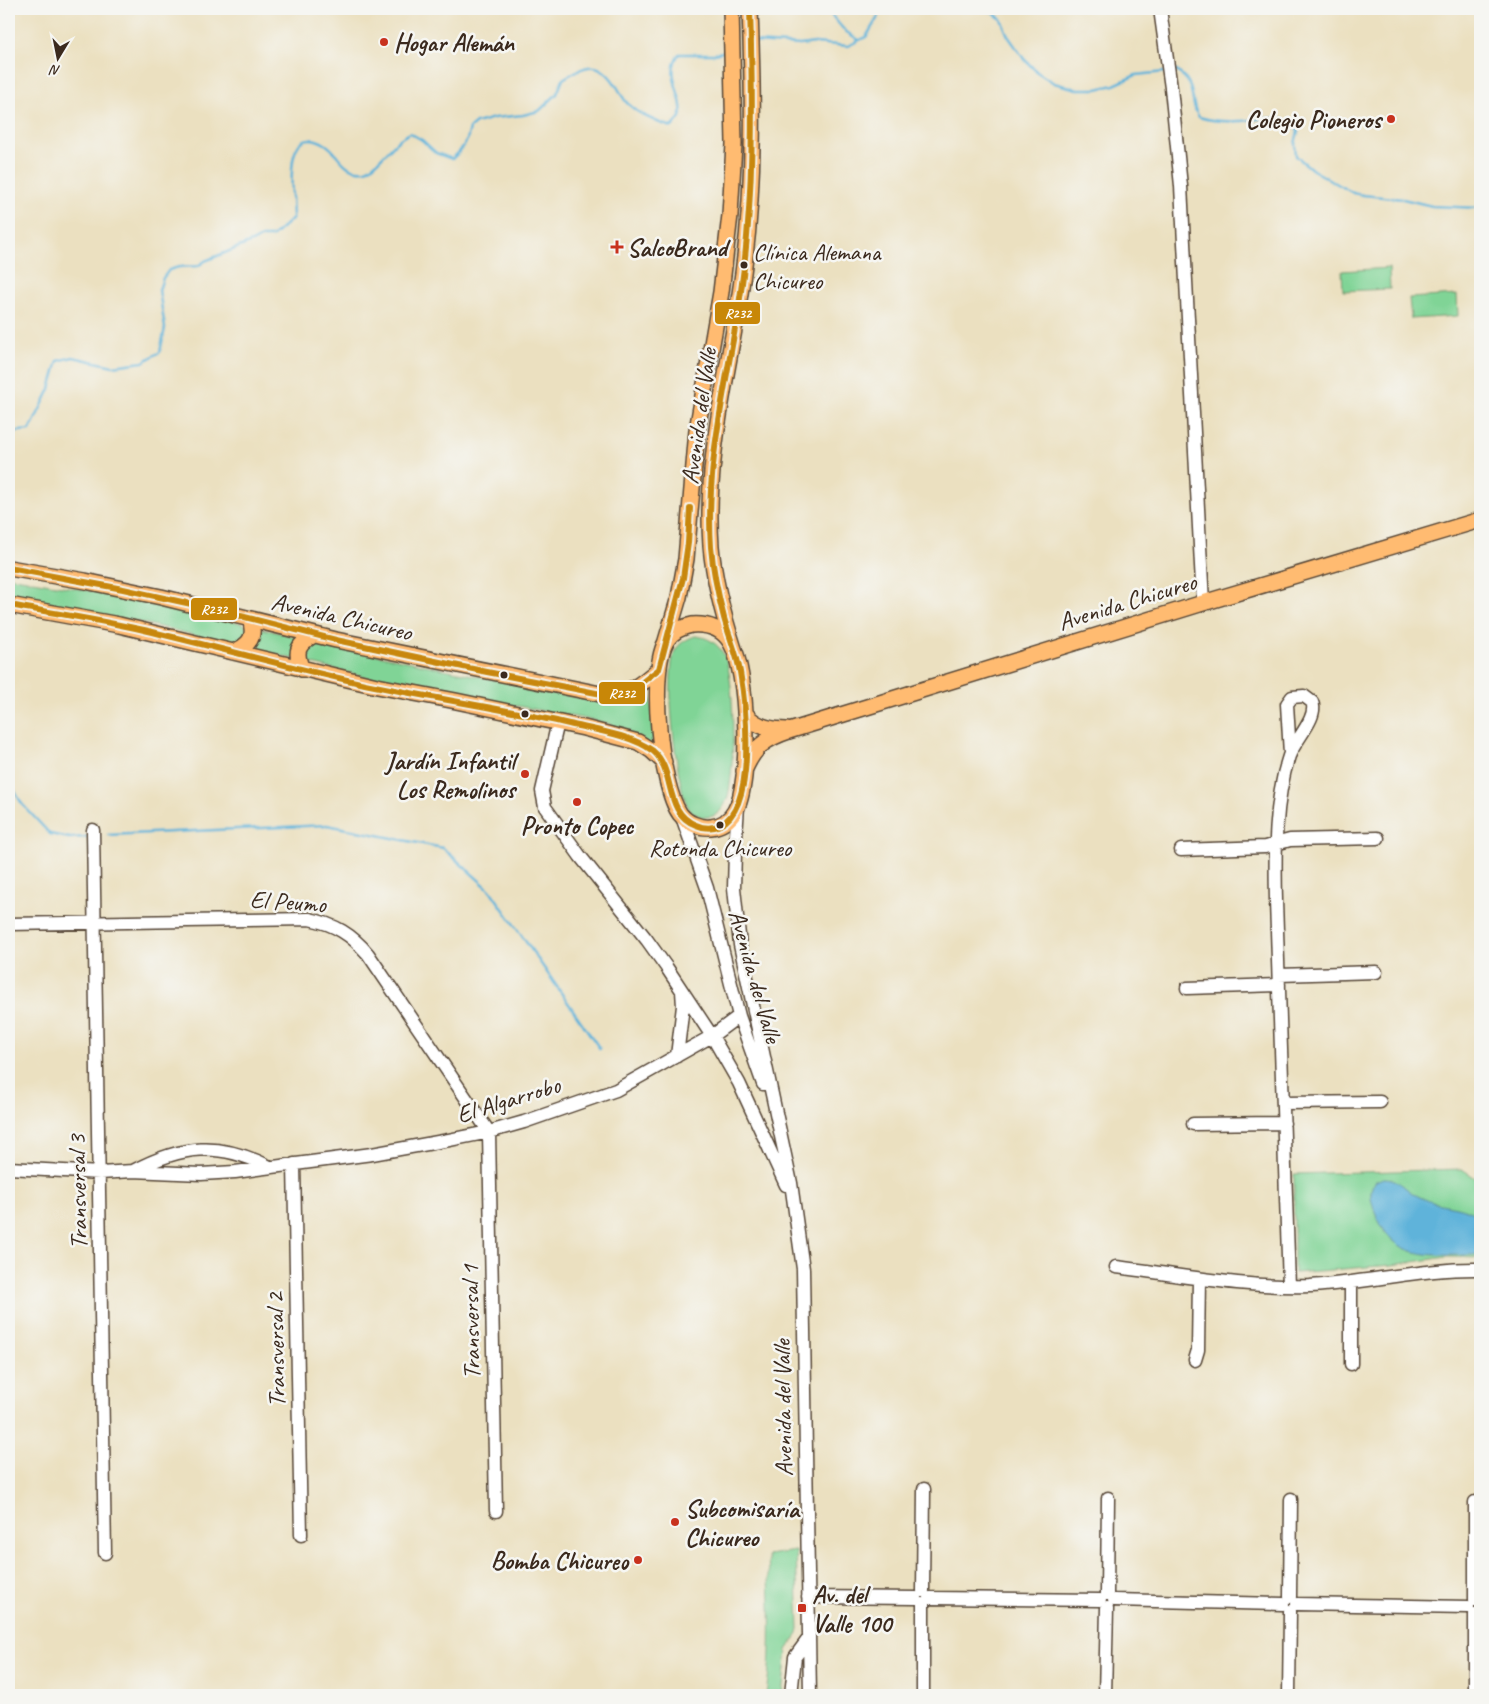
<svg xmlns="http://www.w3.org/2000/svg" width="1489" height="1704" font-family="Caveat,sans-serif">
<style>
.green{fill:#80d496;stroke:#5e7f5a}
.water{fill:#5eb3da;stroke:#4c6e7c}
.lines{fill:none;stroke-linecap:round;stroke-linejoin:round}
.stream{stroke:#5eb3da;stroke-width:2.5}
.minor-casing{stroke:#554536;stroke-width:15}
.major-casing{stroke:#554536;stroke-width:18}
.minor{stroke:#fff;stroke-width:12}
.major{stroke:#ffbb71;stroke-width:15}
.bus-1-casing{stroke:#f6f6f2;stroke-width:10}
.bus-1{stroke:#c88708;stroke-width:6}
.poi-dot{fill:#c8321e;stroke:#f6f6f2;stroke-width:2}
.bus-dot{fill:#3b2a1e;stroke:#f6f6f2;stroke-width:2}
.labels{text-anchor:middle;stroke-width:5;stroke-linejoin:round;paint-order:stroke}
.bus-label{font-size:24px;fill:#3b2a1e;stroke:#f6f6f2;text-anchor:start}
.poi-label{font-size:25px;font-weight:bold;fill:#3b2a1e;stroke:#f6f6f2;text-anchor:start}
.street-label{font-size:25px;fill:#3b2a1e;stroke:#f6f6f2}
.line-badge{stroke:#f6f6f2;stroke-width:2}
.badge-label{font-size:14px;text-anchor:middle;font-weight:bold;fill:#fff}
</style>
<rect width="100%" height="100%" fill="#f6f6f2"/>
<filter id="ink" filterUnits="userSpaceOnUse"><feTurbulence type="fractalNoise" baseFrequency=".02" numOctaves="2"/><feDisplacementMap in="SourceGraphic" scale="10" xChannelSelector="R" yChannelSelector="G"/><feConvolveMatrix kernelMatrix="1 2 1 2 8 2 1 2 1" color-interpolation-filters="sRGB"/></filter>
<filter id="wash" filterUnits="userSpaceOnUse"><feTurbulence type="fractalNoise" baseFrequency=".0096" numOctaves="4" result="noise"/><feDisplacementMap in="SourceGraphic" scale="20" xChannelSelector="R" yChannelSelector="G"/><feGaussianBlur stdDeviation="1.12" result="paint"/><feColorMatrix in="noise" values="0 0 0 0 0 0 0 0 0 0 0 0 0 0 0 0 0 1.4 0 .05"/><feComposite in="paint" operator="in"/></filter>
<g filter="url(#wash)">
<rect width="100%" height="100%" fill="#ebe0c0"/>
<path class="green" d="M 1389,268 L 1390,289 L 1343,291 L 1342,271 Z
M 1457,295 L 1458,316 L 1411,319 L 1409,298 Z
M 9,577 L 167,604 L 244,624 L 249,631 L 237,645 L 139,622 L 9,599 Z
M 256,627 L 301,638 L 294,659 L 250,648 Z
M 695,636 C 707,637 716,642 723,653 C 736,673 735,776 727,799 C 723,809 717,818 705,817 C 698,817 690,812 687,805 C 676,782 664,674 675,651 C 679,643 687,639 695,636 Z
M 312,641 L 599,702 C 619,703 635,698 650,686 L 655,747 L 607,723 L 370,678 L 304,662 L 306,646 Z
M 1462,1169 L 1480,1181 L 1480,1258 L 1447,1257 L 1392,1265 L 1294,1273 L 1294,1174 Z
M 796,1551 L 799,1629 L 798,1634 L 787,1650 L 782,1695 L 766,1695 C 773,1649 770,1602 768,1555 Z"/>
<path class="water" d="M 1384,1178 C 1397,1178 1401,1185 1411,1192 C 1416,1196 1423,1198 1429,1201 C 1446,1207 1467,1205 1480,1219 L 1480,1255 C 1436,1254 1395,1264 1376,1214 C 1371,1203 1368,1191 1375,1181 Z"/>
<g class="lines">
<path class="stream" d="M 826,9 L 845,31 L 859,40
M 988,9 L 1001,19 L 1008,36 L 1024,59 L 1037,72 L 1054,83 L 1077,89 L 1097,89 L 1114,85 L 1136,75 L 1165,72
M 755,42 L 800,45 L 815,43 L 848,46 L 866,37 L 883,9
M 1173,71 L 1176,70 C 1179,73 1183,76 1186,79 C 1195,90 1190,105 1199,117 C 1212,121 1225,122 1239,121 C 1259,120 1284,111 1298,131 L 1295,144 L 1296,156 L 1313,170 L 1353,193 L 1363,195 L 1403,199 L 1432,206 L 1480,208
M 9,432 L 30,430 L 50,389 L 58,361 L 73,357 L 113,366 L 143,362 L 160,352 L 165,328 L 159,290 L 163,278 L 169,270 L 179,267 L 198,266 L 205,261 L 254,241 L 261,237 L 272,237 L 293,218 C 293,197 281,119 325,144 C 340,153 342,173 365,170 C 375,168 391,146 400,139 C 403,137 406,135 410,133 L 422,140 L 436,153 L 452,159 L 460,151 L 467,140 L 470,128 L 476,123 L 494,118 L 523,115 L 539,111 L 557,94 L 563,79 C 585,66 598,58 615,84 C 620,90 622,98 628,104 C 641,116 655,122 672,127 C 675,124 678,120 680,117 C 687,100 663,75 679,54 L 714,54 L 726,51
M 9,781 L 22,804 L 50,834 L 69,838 L 87,837
M 108,835 L 327,825 L 443,848 L 490,890 L 600,1049"/>
</g>
</g>
<g filter="url(#ink)">
<g class="lines">
<g class="minor-casing">
<path id="minor" d="M 1160,9 L 1171,88 L 1181,186 L 1203,603
M 558,722 L 542,791 L 545,807 L 580,856 L 647,940 L 667,968 L 712,1036 L 739,1083 L 786,1185
M 738,806 L 735,852 L 734,888 L 740,945 L 791,1183 L 803,1269 L 810,1695
M 681,814 L 707,888 L 739,1016 L 763,1084
M 93,830 L 105,1553
M 1181,850 L 1265,847 L 1290,840 L 1378,838
M 9,924 L 309,919 C 335,924 352,935 368,954 L 489,1132 L 496,1511
M 1279,975 L 1376,972
M 1187,988 L 1279,985
M 677,1056 L 683,1006 L 682,991
M 1283,1103 L 1380,1102
M 1193,1124 L 1284,1123
M 294,1164 L 301,1535
M 9,1168 L 100,1173 L 133,1171 L 201,1174 L 235,1172 L 372,1154 L 449,1140 L 489,1132 L 524,1122 L 616,1090 L 712,1036 L 739,1016
M 133,1171 C 182,1145 219,1141 270,1167
M 1116,1267 C 1181,1275 1244,1288 1310,1286 C 1367,1283 1423,1268 1480,1269
M 1289,1286 L 1276,901 C 1275,854 1274,802 1289,756 C 1294,741 1319,717 1312,702 L 1304,696 L 1292,697 L 1287,704 L 1290,754
M 1195,1360 L 1198,1350 L 1199,1279
M 1351,1364 L 1351,1282
M 923,1591 L 924,1489
M 1107,1594 L 1108,1498
M 808,1597 L 916,1598
M 1290,1597 L 1291,1499
M 930,1598 L 1100,1600
M 1114,1600 L 1283,1604
M 1475,1600 L 1475,1502
M 923,1604 L 923,1695
M 1297,1604 L 1468,1607
M 1475,1614 L 1475,1695
M 791,1695 L 795,1657 L 809,1638
M 1105,1695 L 1107,1608
M 1289,1695 L 1290,1611"/>
</g>
<g class="major-casing">
<path id="major" d="M 9,568 L 85,581 L 161,597 L 336,640 L 605,695 C 628,696 643,683 659,669
M 9,605 L 119,625 L 377,686 L 456,701 L 584,728 L 638,742 L 652,751 L 664,762
M 692,625 C 708,624 723,629 731,643 C 748,671 752,783 735,811 C 730,820 721,826 711,827 C 699,828 687,823 680,814 C 660,786 648,669 667,640 C 673,631 682,627 692,625 Z
M 666,641 L 679,597 L 686,559 L 697,430 L 721,292 L 730,215 L 734,144 L 731,9
M 734,649 C 723,615 714,581 711,546 C 704,451 733,358 744,265 C 755,179 753,95 750,9
M 233,652 C 250,645 256,637 250,619
M 302,669 C 294,651 298,644 314,635
M 745,713 C 754,726 771,730 787,730
M 744,771 C 754,747 765,739 789,731 L 1203,603 L 1480,520"/>
</g>
<use href="#minor" class="minor"/>
<use href="#major" class="major"/>
<g class="bus-1-casing">
<path id="bus-1" d="M 9,568 L 123,589 L 205,607 L 336,640 L 487,672 L 612,696 L 632,690 L 659,669 L 683,578 L 688,543 L 690,508
M 9,605 C 54,613 99,620 144,630 C 215,647 285,666 356,682 C 427,698 499,707 569,724 C 595,730 632,735 653,751 C 676,770 663,813 696,825 C 703,828 712,829 720,825 C 757,807 746,706 740,672 C 737,654 729,636 724,618 C 718,595 713,571 711,547 C 705,460 729,376 741,291 C 754,197 753,103 750,9"/>
</g>
<use href="#bus-1" class="bus-1"/>
</g>
</g>
<g class="poi-dot">
<circle cx="384" cy="42" r="5"/>
<circle cx="1391" cy="119" r="5"/>
<path d="M614.5 239.5h5v5h5v5h-5v5h-5v-5h-5v-5h5z"/>
<circle cx="525" cy="774" r="5"/>
<circle cx="577" cy="802" r="5"/>
<circle cx="675" cy="1522" r="5"/>
<circle cx="638" cy="1560" r="5"/>
<rect x="797" y="1603" width="10" height="10" rx="2.5"/>
</g>
<g class="bus-dot">
<circle cx="744" cy="265" r="4.5"/>
<circle cx="504" cy="675" r="4.5"/>
<circle cx="525" cy="714" r="4.5"/>
<circle cx="720" cy="825" r="4.5"/>
</g>
<g class="labels">
<g class="bus-label">
<text x="753" y="260">Clínica Alemana<tspan x="753" dy="29">Chicureo</tspan></text>
<text x="720" y="856" text-anchor="middle">Rotonda Chicureo</text>
</g>
<g class="poi-label">
<text x="394" y="51">Hogar Alemán</text>
<text x="1381" y="128" text-anchor="end">Colegio Pioneros</text>
<text x="627" y="256">SalcoBrand</text>
<text x="515" y="769" text-anchor="end">Jardín Infantil<tspan x="515" dy="29">Los Remolinos</tspan></text>
<text x="577" y="834" text-anchor="middle">Pronto Copec</text>
<text x="685" y="1517">Subcomisaría<tspan x="685" dy="29">Chicureo</tspan></text>
<text x="628" y="1569" text-anchor="end">Bomba Chicureo</text>
<text x="812" y="1603">Av. del<tspan x="812" dy="29">Valle 100</tspan></text>
</g>
<g class="street-label">
<text transform="translate(698 416) rotate(-82)" y="9">Avenida del Valle</text>
<text transform="translate(1127 601) rotate(-17)" y="9">Avenida Chicureo</text>
<text transform="translate(342 616) rotate(13)" y="9">Avenida Chicureo</text>
<text transform="translate(288 901) rotate(4)" y="9">El Peumo</text>
<text transform="translate(756 976) rotate(74)" y="9">Avenida del Valle</text>
<text transform="translate(508 1099) rotate(-17)" y="9">El Algarrobo</text>
<text transform="translate(77 1192) rotate(-91)" y="9">Transversal 3</text>
<text transform="translate(470 1322) rotate(-91)" y="9">Transversal 1</text>
<text transform="translate(275 1350) rotate(-91)" y="9">Transversal 2</text>
<text transform="translate(782 1408) rotate(-91)" y="9">Avenida del Valle</text>
</g>
</g>
<g class="line-badge">
<rect x="714" y="301" width="47" height="24" rx="5" fill="#c88708"/>
<rect x="190" y="597" width="48" height="24" rx="5" fill="#c88708"/>
<rect x="598" y="681" width="48" height="24" rx="5" fill="#c88708"/>
</g>
<g class="badge-label">
<text x="738" y="318">R232</text>
<text x="214" y="614">R232</text>
<text x="622" y="698">R232</text>
</g>
<rect width="1489" height="1704" fill="none" stroke="#f6f6f2" stroke-width="30"/>
<g transform="translate(58 58) rotate(190)" stroke="#f6f6f2" stroke-width="4" paint-order="stroke">
<path d="M0-4L9 19L0 12L-9 19Z" fill="#3b2a1e"/>
<text y="-8" font-size="14" font-weight="bold" text-anchor="middle" fill="#3b2a1e">N</text>
</g>
</svg>
